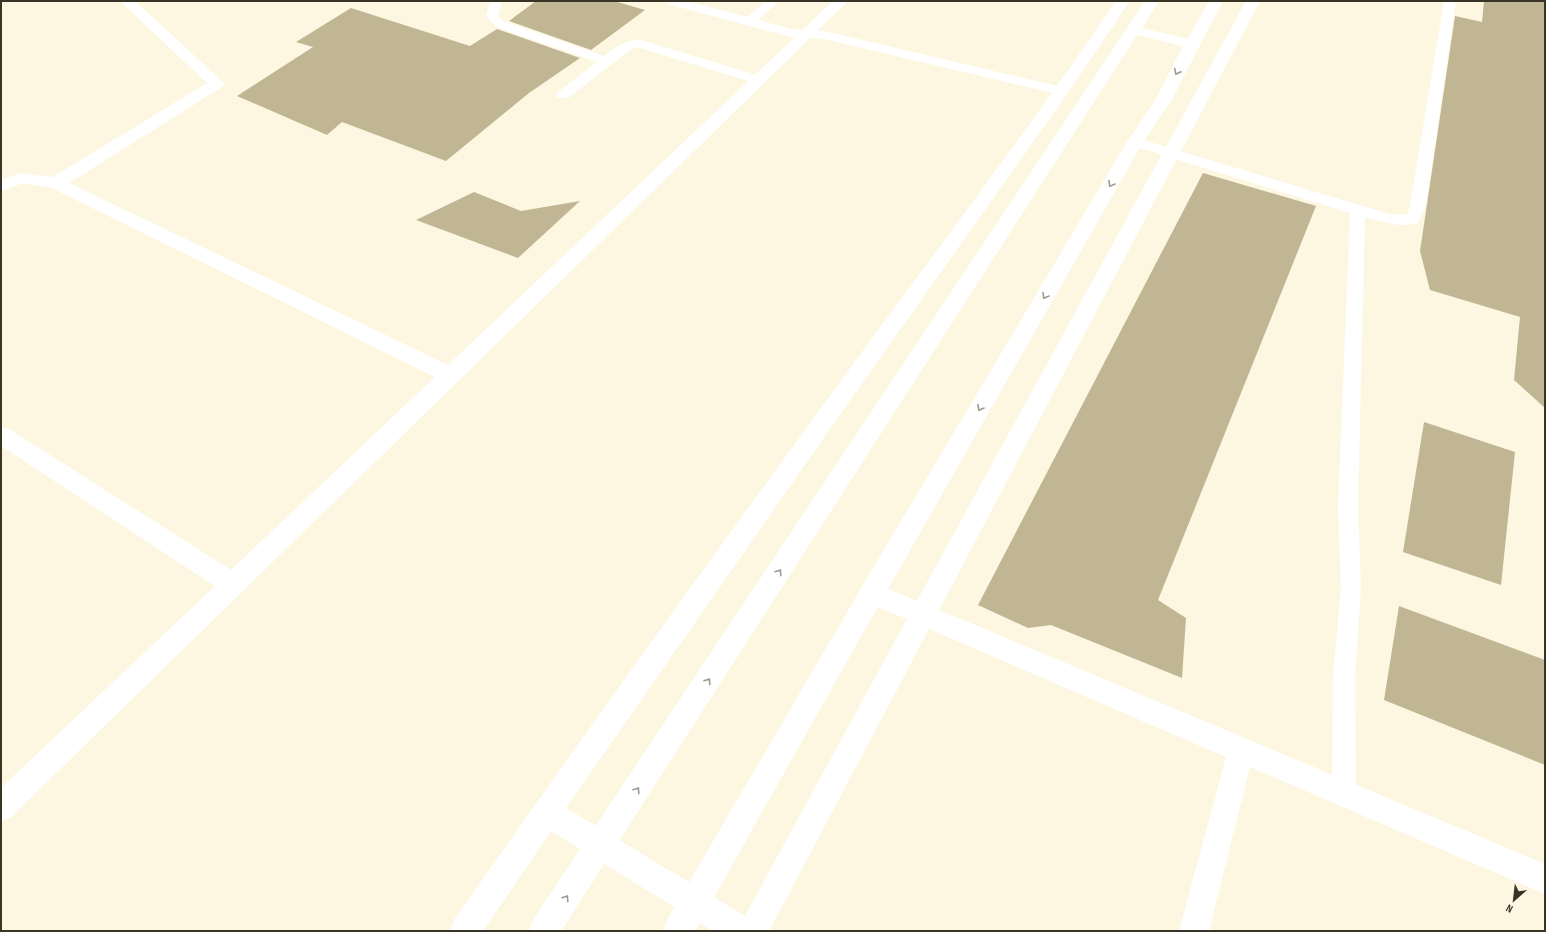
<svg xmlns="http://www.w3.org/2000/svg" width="1546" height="932" font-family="'Sofia Sans Condensed',sans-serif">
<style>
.building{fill:#c0b694}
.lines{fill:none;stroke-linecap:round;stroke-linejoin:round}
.lane{fill:#fff;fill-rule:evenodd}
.street{fill:#fff;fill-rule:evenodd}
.secondary{fill:#fff;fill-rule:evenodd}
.oneway{stroke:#9c9a92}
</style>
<rect width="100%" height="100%" fill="#fdf7e2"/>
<path class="building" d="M 536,1 L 614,1 L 645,10 L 591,50 L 509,21 Z
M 1484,1 L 1545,1 L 1545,408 L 1514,380 L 1520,317 L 1430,290 L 1420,251 L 1455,16 L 1482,22 Z
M 351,8 L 470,46 L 497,29 L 580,58 L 529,93 L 446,161 L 342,122 L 327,135 L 237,96 L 313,47 L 296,42 Z
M 1203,173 L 1316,206 L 1158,600 L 1186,618 L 1182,678 L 1051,625 L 1028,628 L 978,605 Z
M 474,192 L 521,211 L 580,201 L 518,258 L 416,220 Z
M 1424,422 L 1515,452 L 1501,585 L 1403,552 Z
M 1399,606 L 1545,660 L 1545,765 L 1384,700 Z"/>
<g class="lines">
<path class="lane" d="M 490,1 L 502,1 L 498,16 L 504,21 L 604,56 C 617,46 625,40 641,40 L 763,77 L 765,80 L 763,83 L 758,84 L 640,48 L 633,48 L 568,98 L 558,98 L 556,95 L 558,92 L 597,62 L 496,27 L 486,16 Z
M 666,1 L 686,1 L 747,17 L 766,1 L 779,1 L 758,20 L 791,29 L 824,31 L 1062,87 L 1067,88 L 1069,91 L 1067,94 L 1062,95 L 824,39 L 791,37 L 668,4 Z
M 1444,1 L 1456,1 L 1426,205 L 1418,223 C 1401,228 1382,222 1365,217 L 1358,506 L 1361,588 L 1355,677 L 1356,794 L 1352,802 L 1344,806 L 1336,802 L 1332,794 L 1333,677 L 1341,588 L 1338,506 L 1350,213 L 1130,145 L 1128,142 L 1130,139 L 1135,138 L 1140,139 L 1389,214 L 1407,215 L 1410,205 Z"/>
<path class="street" d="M 120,1 L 135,1 L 225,84 L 222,87 L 69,183 L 448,365 L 833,1 L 848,1 L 11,817 L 1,821 L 1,788 L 215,586 L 1,446 L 1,427 L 9,429 L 231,570 L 435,377 L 52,188 L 23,183 L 1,191 L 1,180 L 21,173 L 53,177 L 207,83 Z
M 1116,1 L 1130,1 L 1067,94 L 827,433 L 566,808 L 745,916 L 907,619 L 863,601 L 860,593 L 863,585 L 872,582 L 917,601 L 1246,1 L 1260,1 L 939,610 L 1545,864 L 1545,894 L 1250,767 L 1209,931 L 1179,931 L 1226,757 L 929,629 L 769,931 L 713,931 L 551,831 L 483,931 L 450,931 L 454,920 C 588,729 724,540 862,352 C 948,235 1035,120 1116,1 Z"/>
<path class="secondary" d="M 1145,1 L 1159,1 L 1142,28 L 1188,39 L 1209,1 L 1223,1 L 1172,99 L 1143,142 L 881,601 L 695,931 L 663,931 L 667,920 L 863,585 L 1127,142 L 1156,99 L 1183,46 L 1137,35 L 561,931 L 529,931 L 533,920 Z"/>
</g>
<defs><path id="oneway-chevron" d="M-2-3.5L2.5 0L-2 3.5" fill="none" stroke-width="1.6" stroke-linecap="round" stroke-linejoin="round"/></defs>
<g class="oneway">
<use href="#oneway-chevron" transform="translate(1177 72) rotate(117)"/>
<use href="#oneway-chevron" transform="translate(1111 184) rotate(120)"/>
<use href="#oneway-chevron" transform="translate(1045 296) rotate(120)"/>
<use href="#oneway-chevron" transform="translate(980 408) rotate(120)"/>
<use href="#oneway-chevron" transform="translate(779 572) rotate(-57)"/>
<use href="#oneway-chevron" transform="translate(708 681) rotate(-57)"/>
<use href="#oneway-chevron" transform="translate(637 790) rotate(-57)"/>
<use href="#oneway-chevron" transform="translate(566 898) rotate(-57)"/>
</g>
<rect width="1546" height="932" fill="none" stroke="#383426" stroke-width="4"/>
<g transform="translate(1514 900) rotate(208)" stroke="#fdf7e2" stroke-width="3" paint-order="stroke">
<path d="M0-3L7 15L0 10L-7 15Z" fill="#383426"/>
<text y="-6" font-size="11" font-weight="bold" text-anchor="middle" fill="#383426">N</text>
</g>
</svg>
